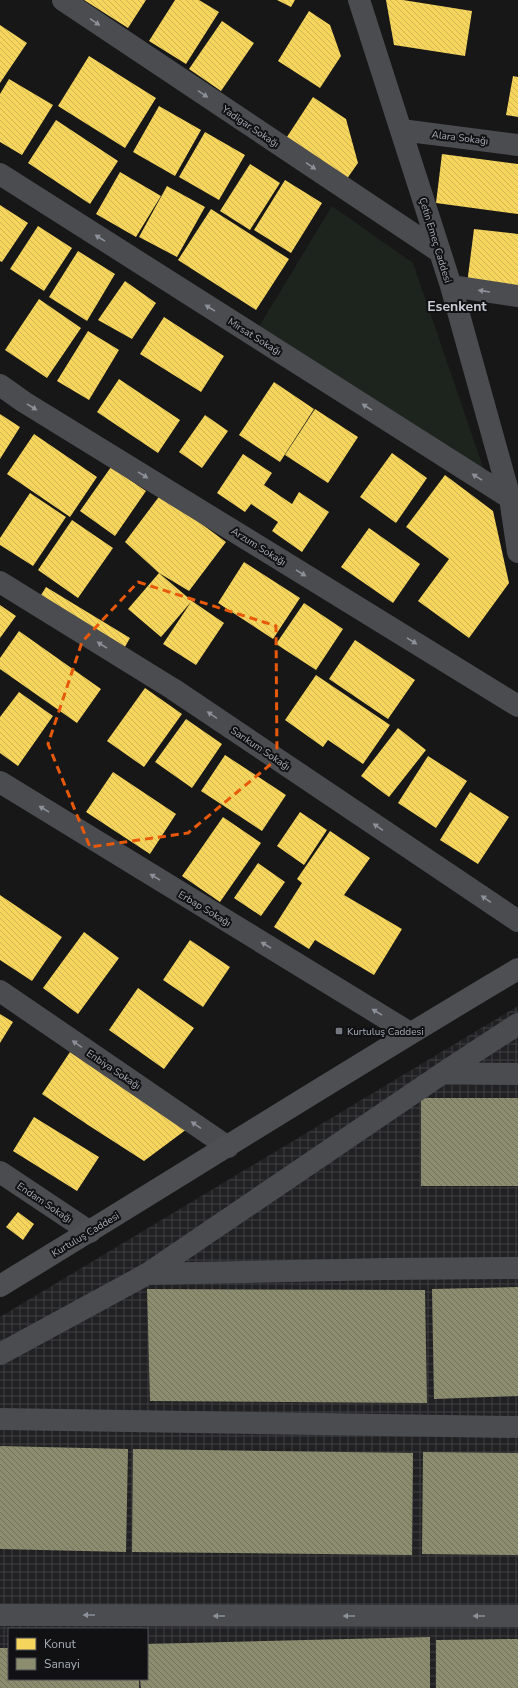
<svg xmlns="http://www.w3.org/2000/svg" width="518" height="1688" font-family="'Nunito Sans',sans-serif">
<style>
.industrial{fill:url(#industrial-grid);fill-rule:evenodd}
.green{fill:#1d241e}
.homes{fill:url(#homes-back-hatch)}
.industry{fill:url(#industry-back-hatch)}
.lines{fill:none;stroke-linecap:round;stroke-linejoin:round}
.minor{stroke:#4b4c50;stroke-width:22}
.major{stroke:#4d4f52;stroke-width:22}
.oneway{fill:#8b9099}
.marked{fill:none;stroke:#e8590c;stroke-width:3;stroke-dasharray:8 5;stroke-linejoin:round}
.poi-dot{fill:#757880;stroke:#111113;stroke-width:1.5}
.labels{text-anchor:middle;stroke-width:4;stroke-linejoin:round;paint-order:stroke}
.street-label{font-size:10px;fill:#a7adb8;stroke:#111113}
.poi-label{font-size:10px;fill:#a7adb8;stroke:#111113;text-anchor:start}
.district-label{font-size:14px;font-weight:bold;fill:#c8ccd4;stroke:#111113}
</style>
<defs>
<pattern id="industrial-grid" width="8" height="8" patternUnits="userSpaceOnUse"><rect width="8" height="8" fill="#212123"/><path d="M0 4h8M4 0v8" fill="none" stroke="#3e3f41"/></pattern>
<pattern id="homes-back-hatch" width="6" height="6" patternUnits="userSpaceOnUse"><rect width="6" height="6" fill="#f6d55c"/><path d="M-1 5l2 2M0 0l6 6M5-1l2 2" fill="none" stroke="#cfb555"/></pattern>
<pattern id="industry-back-hatch" width="6" height="6" patternUnits="userSpaceOnUse"><rect width="6" height="6" fill="#8c8c6e"/><path d="M-1 5l2 2M0 0l6 6M5-1l2 2" fill="none" stroke="#71725e"/></pattern>
</defs>
<rect width="100%" height="100%" fill="#171717"/>
<path class="industrial" d="M 518,1006 L 518,1688 L 0,1688 L 0,1317 ZM 9,1629 L 147,1629 L 147,1679 L 9,1679 Z"/>
<path class="green" d="M 332,206 L 413,263 L 484,470 L 257,330 Z"/>
<path class="homes" d="M 84,0 L 146,0 L 128,28 Z
M 175,0 L 199,0 L 219,12 L 186,64 L 149,41 Z
M 277,0 L 295,0 L 291,7 Z
M 386,0 L 403,0 L 472,11 L 465,56 L 394,45 Z
M 309,11 L 330,25 L 341,56 L 320,88 L 278,61 Z
M 222,21 L 254,43 L 221,91 L 189,69 Z
M 0,25 L 27,43 L 0,83 Z
M 89,56 L 156,98 L 125,148 L 58,106 Z
M 513,76 L 518,77 L 518,117 L 506,115 Z
M 9,79 L 53,105 L 22,155 L 0,142 L 0,94 Z
M 313,97 L 346,119 L 358,163 L 344,183 L 283,143 Z
M 159,106 L 201,130 L 175,176 L 133,152 Z
M 56,120 L 118,161 L 90,204 L 28,163 Z
M 205,132 L 245,155 L 219,200 L 179,177 Z
M 442,154 L 518,164 L 518,214 L 436,203 Z
M 250,164 L 280,183 L 250,230 L 220,211 Z
M 120,172 L 161,196 L 136,237 L 96,214 Z
M 285,180 L 322,203 L 291,253 L 254,230 Z
M 167,186 L 205,207 L 177,257 L 139,237 Z
M 0,205 L 28,223 L 2,262 L 0,261 Z
M 211,209 L 289,259 L 256,310 L 178,260 Z
M 38,226 L 72,248 L 44,291 L 10,269 Z
M 474,229 L 518,234 L 518,290 L 467,284 Z
M 78,251 L 115,274 L 87,321 L 49,297 Z
M 125,281 L 156,303 L 132,339 L 98,320 Z
M 39,299 L 81,328 L 47,378 L 5,350 Z
M 164,317 L 224,356 L 201,392 L 140,354 Z
M 88,331 L 119,350 L 89,400 L 57,381 Z
M 119,379 L 180,420 L 158,453 L 97,412 Z
M 274,382 L 314,409 L 280,462 L 239,435 Z
M 315,409 L 358,437 L 328,483 L 285,455 Z
M 0,414 L 20,427 L 0,459 Z
M 205,415 L 228,431 L 202,468 L 179,452 Z
M 34,434 L 97,477 L 70,517 L 7,474 Z
M 392,453 L 427,478 L 396,523 L 360,497 Z
M 243,454 L 272,473 L 264,485 L 292,504 L 299,492 L 329,512 L 302,552 L 272,531 L 278,522 L 251,504 L 245,512 L 217,493 Z
M 111,467 L 146,491 L 115,536 L 80,511 Z
M 445,475 L 493,511 L 509,583 L 469,638 L 418,601 L 449,559 L 406,527 Z
M 30,493 L 66,517 L 33,566 L 0,545 L 0,538 Z
M 161,494 L 226,542 L 189,591 L 159,573 L 125,542 Z
M 72,520 L 113,548 L 78,598 L 38,570 Z
M 369,528 L 420,564 L 393,603 L 341,567 Z
M 244,562 L 300,598 L 273,639 L 218,603 Z
M 159,573 L 192,601 L 224,623 L 196,665 L 163,644 L 191,602 L 161,637 L 128,609 Z
M 46,587 L 130,638 L 122,652 L 38,600 Z
M 304,603 L 343,629 L 316,670 L 276,644 Z
M 0,605 L 16,616 L 0,638 Z
M 19,631 L 101,689 L 77,723 L 0,669 L 0,658 Z
M 355,640 L 415,680 L 388,719 L 329,679 Z
M 316,675 L 390,725 L 363,764 L 328,740 L 323,747 L 285,720 Z
M 145,688 L 182,714 L 144,767 L 107,741 Z
M 19,692 L 53,716 L 18,766 L 0,753 L 0,717 Z
M 186,719 L 222,744 L 192,788 L 155,762 Z
M 398,728 L 426,750 L 389,797 L 361,776 Z
M 225,755 L 286,795 L 262,831 L 201,791 Z
M 428,756 L 467,781 L 436,828 L 398,803 Z
M 113,772 L 176,814 L 150,854 L 86,812 Z
M 470,792 L 509,817 L 478,864 L 440,840 Z
M 300,812 L 327,830 L 304,865 L 277,846 Z
M 223,817 L 261,843 L 220,902 L 182,876 Z
M 330,831 L 370,858 L 344,895 L 402,929 L 374,975 L 315,940 L 309,949 L 274,927 L 302,883 L 297,879 Z
M 258,863 L 285,882 L 261,916 L 234,898 Z
M 0,895 L 62,937 L 32,981 L 0,960 Z
M 84,932 L 119,958 L 78,1014 L 43,988 Z
M 190,940 L 230,967 L 203,1007 L 163,980 Z
M 138,988 L 194,1028 L 164,1069 L 109,1030 Z
M 0,1014 L 13,1022 L 0,1043 Z
M 70,1052 L 187,1129 L 144,1161 L 88,1125 L 42,1094 Z
M 34,1117 L 99,1157 L 77,1191 L 13,1151 Z
M 18,1212 L 34,1224 L 23,1240 L 6,1227 Z"/>
<path class="industry" d="M 421,1098 L 518,1098 L 518,1186 L 421,1186 Z
M 518,1287 L 518,1396 L 434,1399 L 432,1289 Z
M 147,1289 L 425,1290 L 427,1403 L 150,1401 Z
M 0,1446 L 128,1449 L 126,1552 L 0,1549 Z
M 133,1449 L 413,1453 L 412,1555 L 132,1552 Z
M 423,1452 L 518,1453 L 518,1555 L 422,1554 Z
M 430,1637 L 430,1688 L 141,1688 L 140,1679 L 147,1679 L 147,1644 Z
M 518,1639 L 518,1688 L 436,1688 L 436,1640 Z
M 0,1648 L 9,1648 L 9,1679 L 139,1679 L 139,1688 L 0,1688 Z"/>
<g class="lines">
<path class="minor" d="M 63,0 L 440,252
M 359,0 L 451,286 L 510,498 L 518,552
M 401,130 L 518,145
M 0,174 L 510,498
M 451,286 L 518,296
M 0,385 L 24,402 L 518,706
M 0,582 L 173,689 L 518,921
M 0,782 L 410,1033
M 0,991 L 228,1147
M 443,1073 L 518,1074
M 0,1172 L 90,1232
M 147,1274 L 386,1269 L 518,1268
M 0,1354 L 147,1274 L 443,1073 L 518,1024
M 0,1419 L 518,1427
M 0,1615 L 518,1616"/>
<path class="major" d="M 0,1286 C 173,1181 344,1072 518,969"/>
</g>
<defs><path id="oneway-solid" d="M-6-.8H1V-3.2L6.5 0L1 3.2V.8H-6Z"/></defs>
<g class="oneway">
<use href="#oneway-solid" transform="translate(95 22) rotate(34)"/>
<use href="#oneway-solid" transform="translate(203 94) rotate(34)"/>
<use href="#oneway-solid" transform="translate(311 166) rotate(34)"/>
<use href="#oneway-solid" transform="translate(100 238) rotate(-148)"/>
<use href="#oneway-solid" transform="translate(484 291) rotate(-171)"/>
<use href="#oneway-solid" transform="translate(210 308) rotate(-148)"/>
<use href="#oneway-solid" transform="translate(32 407) rotate(32)"/>
<use href="#oneway-solid" transform="translate(367 407) rotate(-148)"/>
<use href="#oneway-solid" transform="translate(143 475) rotate(32)"/>
<use href="#oneway-solid" transform="translate(477 477) rotate(-148)"/>
<use href="#oneway-solid" transform="translate(301 573) rotate(32)"/>
<use href="#oneway-solid" transform="translate(412 641) rotate(32)"/>
<use href="#oneway-solid" transform="translate(102 645) rotate(-148)"/>
<use href="#oneway-solid" transform="translate(212 715) rotate(-146)"/>
<use href="#oneway-solid" transform="translate(44 809) rotate(-149)"/>
<use href="#oneway-solid" transform="translate(378 827) rotate(-146)"/>
<use href="#oneway-solid" transform="translate(155 877) rotate(-149)"/>
<use href="#oneway-solid" transform="translate(486 899) rotate(-146)"/>
<use href="#oneway-solid" transform="translate(266 945) rotate(-149)"/>
<use href="#oneway-solid" transform="translate(377 1012) rotate(-149)"/>
<use href="#oneway-solid" transform="translate(77 1044) rotate(-146)"/>
<use href="#oneway-solid" transform="translate(196 1125) rotate(-146)"/>
<use href="#oneway-solid" transform="translate(89 1615) rotate(-180)"/>
<use href="#oneway-solid" transform="translate(219 1616) rotate(-180)"/>
<use href="#oneway-solid" transform="translate(349 1616) rotate(-180)"/>
<use href="#oneway-solid" transform="translate(479 1616) rotate(-180)"/>
</g>
<path class="marked" d="M 138,582 L 276,626 L 277,759 L 188,833 L 90,847 L 48,744 L 82,642 Z"/>
<rect class="poi-dot" x="335" y="1027" width="8" height="8" rx="2"/>
<g class="labels">
<g class="street-label">
<text transform="translate(251 126) rotate(34)" y="4">Yadigar Sokağı</text>
<text transform="translate(460 137) rotate(7)" y="4">Alara Sokağı</text>
<text transform="translate(436 240) rotate(73)" y="4">Çetin Emeç Caddesi</text>
<text transform="translate(255 336) rotate(32)" y="4">Mirsat Sokağı</text>
<text transform="translate(259 546) rotate(32)" y="4">Arzum Sokağı</text>
<text transform="translate(261 748) rotate(34)" y="4">Sarıkum Sokağı</text>
<text transform="translate(205 908) rotate(31)" y="4">Erbap Sokağı</text>
<text transform="translate(114 1069) rotate(34)" y="4">Enbiya Sokağı</text>
<text transform="translate(45 1202) rotate(34)" y="4">Endam Sokağı</text>
<text transform="translate(85 1234) rotate(-31)" y="4">Kurtuluş Caddesi</text>
</g>
<g class="poi-label">
<text x="347" y="1035">Kurtuluş Caddesi</text>
</g>
<g class="district-label">
<text x="457" y="311">Esenkent</text>
</g>
</g>
<rect x="8" y="1628" width="140" height="52" fill="#111113" stroke="#4d4f55"/>
<rect x="16" y="1638" width="20" height="12" fill="#f6d55c" stroke="#4d4f55"/>
<text x="44" y="1648" font-size="12" fill="#a7adb8">Konut</text>
<rect x="16" y="1658" width="20" height="12" fill="#8c8c6e" stroke="#4d4f55"/>
<text x="44" y="1668" font-size="12" fill="#a7adb8">Sanayi</text>
</svg>
